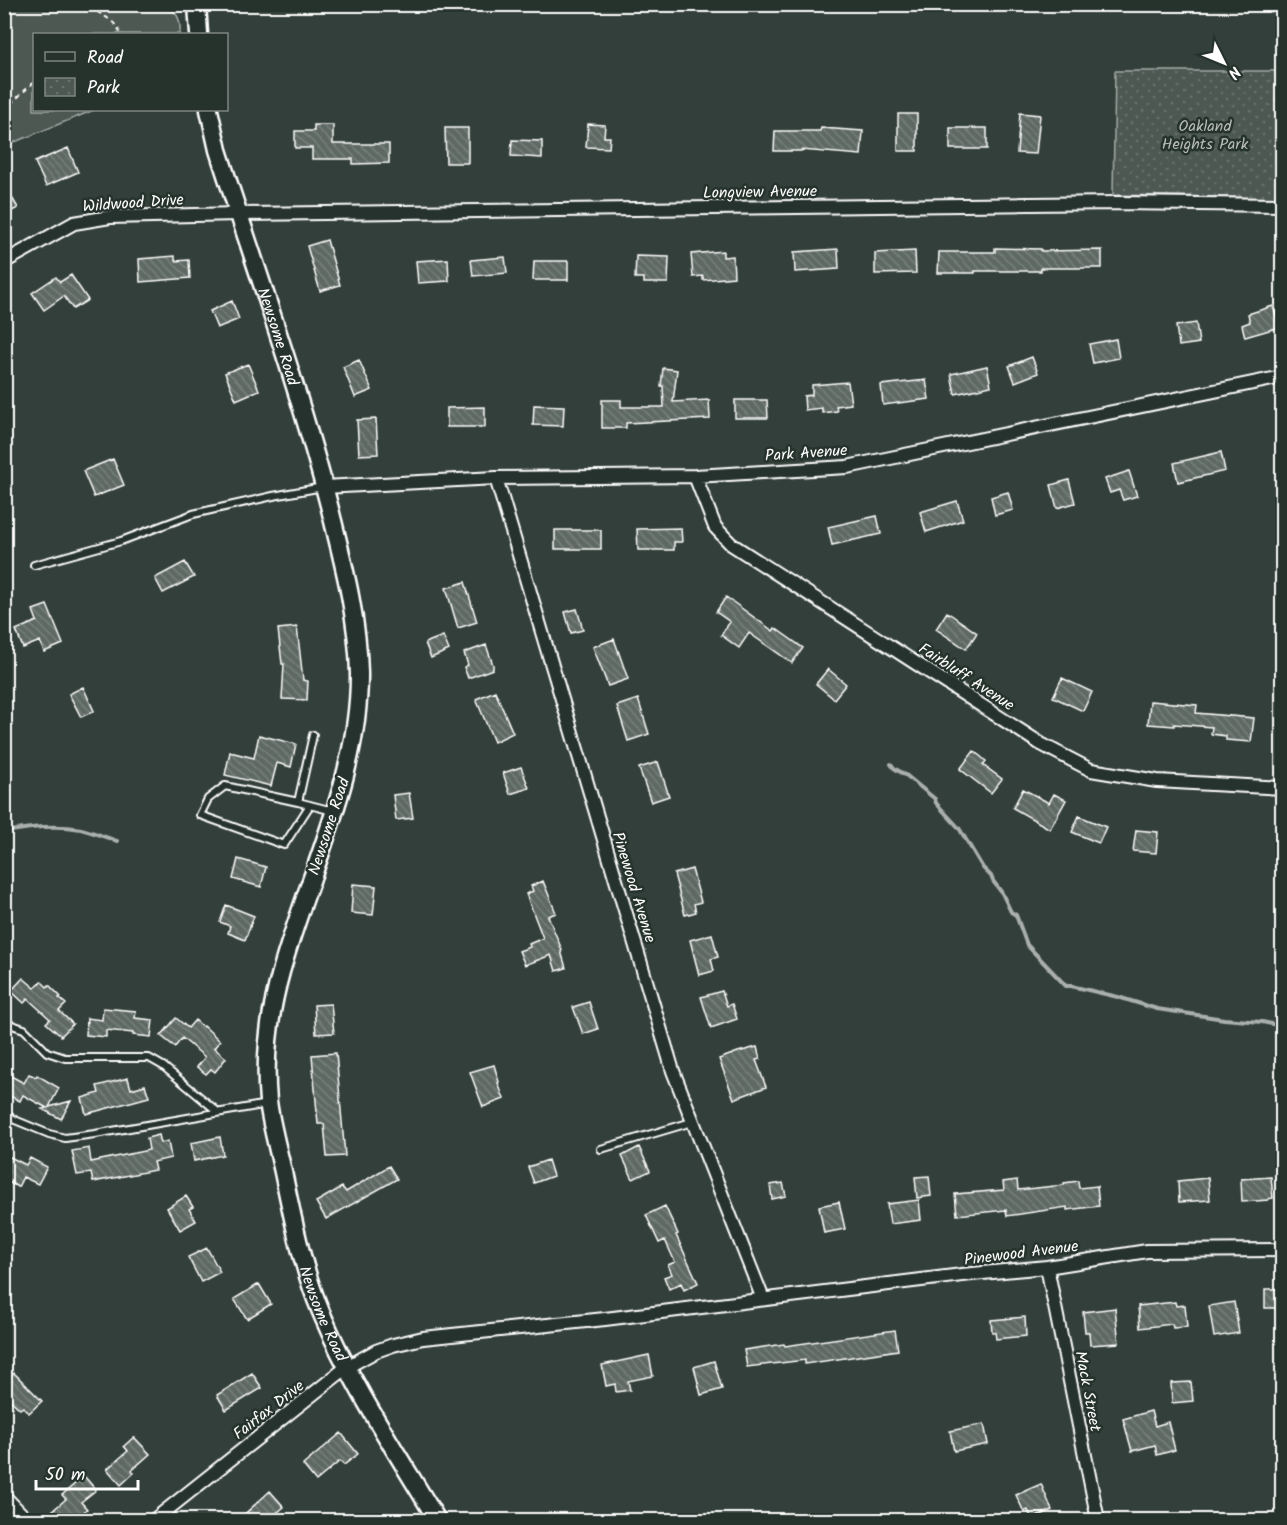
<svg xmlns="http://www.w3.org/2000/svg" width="1287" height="1525" font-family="Kalam,sans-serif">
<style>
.grass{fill:#4d5853;stroke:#a6aca9;stroke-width:1.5}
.park{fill:url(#park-dots);stroke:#a6aca9;stroke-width:1.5}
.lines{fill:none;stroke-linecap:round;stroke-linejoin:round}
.stream{stroke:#abb0ae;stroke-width:4}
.building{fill:url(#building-back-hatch);stroke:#fff;stroke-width:1.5}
.lane-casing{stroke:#fff;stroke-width:10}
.street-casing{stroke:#fff;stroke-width:16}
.secondary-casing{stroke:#fff;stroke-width:21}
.path{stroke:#fff;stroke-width:2;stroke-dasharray:4.5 4.5;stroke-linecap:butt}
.lane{stroke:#26332d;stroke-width:6}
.street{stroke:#26332d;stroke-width:12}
.secondary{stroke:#26332d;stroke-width:16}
.labels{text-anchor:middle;stroke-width:5;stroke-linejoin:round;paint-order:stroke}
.park-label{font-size:16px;fill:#b8bcba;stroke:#26332d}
.street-label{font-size:16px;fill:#fff;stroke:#26332d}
</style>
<defs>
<pattern id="park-dots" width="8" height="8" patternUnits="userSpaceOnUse" patternTransform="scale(1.5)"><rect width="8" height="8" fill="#4d5853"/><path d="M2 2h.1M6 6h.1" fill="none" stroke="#68716d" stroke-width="1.8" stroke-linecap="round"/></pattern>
<pattern id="building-back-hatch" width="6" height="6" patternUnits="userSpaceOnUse" patternTransform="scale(1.5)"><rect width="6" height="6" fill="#5f6964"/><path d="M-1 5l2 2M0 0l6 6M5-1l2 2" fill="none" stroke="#77807b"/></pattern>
</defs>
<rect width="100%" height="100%" fill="#333f3a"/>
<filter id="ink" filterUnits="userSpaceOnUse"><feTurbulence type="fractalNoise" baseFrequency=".0167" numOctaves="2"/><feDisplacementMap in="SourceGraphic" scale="12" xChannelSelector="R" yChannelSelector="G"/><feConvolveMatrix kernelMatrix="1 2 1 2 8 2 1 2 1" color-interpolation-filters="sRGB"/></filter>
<g filter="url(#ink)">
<path class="grass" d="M 160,5 C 177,10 181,17 180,34 L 34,34 L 34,110 L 94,110 L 5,146 L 5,5 Z"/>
<path class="park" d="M 1115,71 L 1282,71 L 1282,198 L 1113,195 Z"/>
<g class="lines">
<path class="stream" d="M 891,764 L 894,768 L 907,776 L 935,799 L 936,803 L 959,828 L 983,868 L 991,876 L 993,881 L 1002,893 L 1011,912 L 1016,915 L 1027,945 L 1066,986 L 1071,986 L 1118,997 L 1157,1009 L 1224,1019 L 1262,1022 L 1282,1026
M 4,832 C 30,828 55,824 81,829 C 93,832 105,837 117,841"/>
</g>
<path class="building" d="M 1020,113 L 1040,115 L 1036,154 L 1017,153 Z
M 898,114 L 917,114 L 917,151 L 898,151 Z
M 588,124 L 605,125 L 604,137 L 610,137 L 609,148 L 586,147 Z
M 314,125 L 333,125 L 333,144 L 389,144 L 389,163 L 353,164 L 353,159 L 312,159 L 312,148 L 295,148 L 295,131 L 314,131 Z
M 445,128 L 468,128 L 468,163 L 446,163 Z
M 821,128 L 863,131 L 861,155 L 801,150 L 801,151 L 774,151 L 775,131 L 820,131 Z
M 950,128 L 987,128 L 987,149 L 950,149 Z
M 512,140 L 542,141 L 542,158 L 511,156 Z
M 68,148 L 78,172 L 46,186 L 35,162 Z
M 4,184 L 18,208 L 4,215 Z
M 327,240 L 340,285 L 320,291 L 307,246 Z
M 995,248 L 1041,249 L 1041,251 L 1102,250 L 1102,268 L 1041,268 L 1041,271 L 975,271 L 975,273 L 938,273 L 939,252 L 995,252 Z
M 838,249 L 839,269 L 795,272 L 794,252 Z
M 723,251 L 723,257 L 733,256 L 734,277 L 703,280 L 703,276 L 693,277 L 691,254 Z
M 915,251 L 916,273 L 875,274 L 875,253 Z
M 175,256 L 175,261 L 189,260 L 190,278 L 140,282 L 139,259 Z
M 636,256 L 669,257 L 668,283 L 644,283 L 644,278 L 635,278 Z
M 505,257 L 507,273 L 473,276 L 471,260 Z
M 448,259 L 449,281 L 418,283 L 416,261 Z
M 534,261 L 568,261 L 568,280 L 533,280 Z
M 71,275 L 88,300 L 73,309 L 64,296 L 44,310 L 32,293 L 56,277 L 60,282 Z
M 232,301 L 239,319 L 217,328 L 210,311 Z
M 1273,306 L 1280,327 L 1245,337 L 1242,325 L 1250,322 L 1248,314 Z
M 1196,323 L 1199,343 L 1179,346 L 1176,326 Z
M 1116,339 L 1119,358 L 1093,363 L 1089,344 Z
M 1032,357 L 1038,373 L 1015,382 L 1009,366 Z
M 359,360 L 372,390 L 355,397 L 343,367 Z
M 248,364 L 259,390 L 236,400 L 225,373 Z
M 987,366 L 991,386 L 955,394 L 951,374 Z
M 663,368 L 677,370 L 673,402 L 709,400 L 710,419 L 626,423 L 626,428 L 602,428 L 602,400 L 621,400 L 621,407 L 664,407 L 663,386 L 661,386 Z
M 926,380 L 929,399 L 883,405 L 881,385 Z
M 848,382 L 851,404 L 836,406 L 837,411 L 822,413 L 822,408 L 805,410 L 804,396 L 812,395 L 812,385 Z
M 735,400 L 767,400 L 768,418 L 735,418 Z
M 534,405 L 564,406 L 563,426 L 533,425 Z
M 485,407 L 485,427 L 447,427 L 447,408 Z
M 376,419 L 378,454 L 359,455 L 357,420 Z
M 1221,452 L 1225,471 L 1178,482 L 1174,463 Z
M 113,459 L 124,485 L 94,497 L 83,471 Z
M 1129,471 L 1137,496 L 1123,500 L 1119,490 L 1110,493 L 1105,479 Z
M 1069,480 L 1075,503 L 1057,508 L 1051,485 Z
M 1008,492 L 1013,510 L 995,515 L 991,497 Z
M 957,501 L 963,520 L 926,532 L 920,512 Z
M 877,516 L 881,534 L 832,545 L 828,527 Z
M 681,528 L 682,542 L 674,542 L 674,550 L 638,550 L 637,529 Z
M 555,530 L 601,530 L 601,549 L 555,549 Z
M 185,562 L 194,577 L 163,593 L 155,578 Z
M 465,582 L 477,622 L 458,628 L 446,588 Z
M 726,597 L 773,631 L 775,628 L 803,648 L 792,663 L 749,633 L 739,648 L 721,635 L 730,622 L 716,612 Z
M 47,605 L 63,644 L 44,652 L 40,641 L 23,648 L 16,630 L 37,621 L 33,610 Z
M 577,609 L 583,630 L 571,633 L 565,612 Z
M 947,612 L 977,633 L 966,649 L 936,629 Z
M 297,627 L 303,680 L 308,681 L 307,700 L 282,699 L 284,664 L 282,664 L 278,629 Z
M 443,636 L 449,650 L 431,658 L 425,643 Z
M 614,639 L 628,679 L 608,686 L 593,647 Z
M 486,645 L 493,665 L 493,669 L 468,678 L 464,667 L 468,665 L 464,653 Z
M 828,669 L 846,684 L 834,699 L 816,684 Z
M 1062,678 L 1092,692 L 1083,711 L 1053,697 Z
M 83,687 L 94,711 L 81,717 L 69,694 Z
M 495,691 L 513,733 L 494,742 L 476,699 Z
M 638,699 L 649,734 L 628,741 L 617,706 Z
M 1150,701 L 1197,705 L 1196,713 L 1254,718 L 1251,742 L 1226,740 L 1226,736 L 1211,734 L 1212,727 L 1174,724 L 1174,726 L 1148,724 Z
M 259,735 L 296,744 L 291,767 L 277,763 L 271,786 L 225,775 L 230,752 L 254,758 Z
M 974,751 L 986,761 L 983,765 L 1002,779 L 991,793 L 960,769 Z
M 658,762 L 669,796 L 651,802 L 639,768 Z
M 521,767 L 529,788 L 510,794 L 503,773 Z
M 1023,789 L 1049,803 L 1054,794 L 1066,800 L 1050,829 L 1013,808 Z
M 409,793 L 413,818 L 396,820 L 393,795 Z
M 1079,816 L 1106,827 L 1099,843 L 1072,832 Z
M 1136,830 L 1158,832 L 1156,853 L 1133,851 Z
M 238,859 L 266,867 L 261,887 L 233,879 Z
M 692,869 L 701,902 L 694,904 L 696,912 L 685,915 L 674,874 Z
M 543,881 L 556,913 L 548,916 L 562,950 L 561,951 L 566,968 L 556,971 L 551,955 L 525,965 L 519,951 L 530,947 L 529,944 L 543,938 L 526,894 L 533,891 L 531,886 Z
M 353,884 L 376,886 L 373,915 L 351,913 Z
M 226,905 L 254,916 L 245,940 L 228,933 L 230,926 L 220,922 Z
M 712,934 L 718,957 L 711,959 L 714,971 L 699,975 L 690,940 Z
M 23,978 L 35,988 L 41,981 L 47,987 L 49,985 L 61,997 L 59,998 L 66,1004 L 59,1011 L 73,1024 L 61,1036 L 46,1023 L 50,1019 L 28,999 L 24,1003 L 11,991 Z
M 722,991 L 727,1006 L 732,1004 L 737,1019 L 711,1028 L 701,997 Z
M 589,1002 L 598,1029 L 583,1034 L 573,1007 Z
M 331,1004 L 334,1033 L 316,1034 L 314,1005 Z
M 103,1008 L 136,1011 L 135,1018 L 153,1020 L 151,1037 L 133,1035 L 133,1033 L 106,1030 L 106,1037 L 86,1035 L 87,1018 L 102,1020 Z
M 176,1018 L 188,1028 L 195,1020 L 203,1027 L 204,1026 L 220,1041 L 214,1048 L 226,1058 L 215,1072 L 211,1069 L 206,1074 L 197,1067 L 205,1057 L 182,1038 L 175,1047 L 161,1036 Z
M 757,1047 L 760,1059 L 756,1060 L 766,1087 L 734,1099 L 719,1059 L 738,1052 Z
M 336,1053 L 345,1156 L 327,1157 L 324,1124 L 318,1124 L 312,1055 Z
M 494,1065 L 499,1082 L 498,1083 L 504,1099 L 483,1107 L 470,1072 Z
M 29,1074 L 36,1077 L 37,1075 L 59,1088 L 49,1107 L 71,1101 L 61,1119 L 42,1109 L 47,1108 L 23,1095 L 20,1101 L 4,1093 L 4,1088 L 11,1076 L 24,1083 Z
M 128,1078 L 131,1089 L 145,1085 L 149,1097 L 86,1114 L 82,1098 L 99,1093 L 97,1086 Z
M 159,1135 L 161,1143 L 168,1141 L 171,1158 L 153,1162 L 155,1170 L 93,1182 L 91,1173 L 77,1175 L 72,1151 L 89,1148 L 91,1162 L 149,1150 L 147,1138 Z
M 220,1137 L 223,1155 L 194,1161 L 191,1143 Z
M 639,1147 L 650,1171 L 633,1179 L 622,1156 Z
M 4,1154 L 26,1165 L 30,1158 L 47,1167 L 38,1184 L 23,1177 L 18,1187 L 4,1180 Z
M 548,1160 L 553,1176 L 534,1183 L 528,1167 Z
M 389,1166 L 397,1179 L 326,1219 L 316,1202 L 342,1187 L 346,1192 Z
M 929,1176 L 931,1196 L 917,1198 L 915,1177 Z
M 1271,1177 L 1273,1198 L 1268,1199 L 1268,1200 L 1242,1202 L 1241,1179 Z
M 1208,1178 L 1210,1200 L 1179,1202 L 1178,1181 Z
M 1017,1180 L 1018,1190 L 1064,1185 L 1064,1183 L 1078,1181 L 1079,1188 L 1097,1186 L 1099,1206 L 1067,1210 L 1067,1207 L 1007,1216 L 1006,1210 L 957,1215 L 955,1194 L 1004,1190 L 1003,1182 Z
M 783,1183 L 786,1196 L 772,1199 L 770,1185 Z
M 186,1196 L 193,1207 L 189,1209 L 196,1221 L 180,1230 L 167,1208 Z
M 919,1200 L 921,1220 L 890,1224 L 887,1204 Z
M 839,1202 L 845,1229 L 824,1233 L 819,1206 Z
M 665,1206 L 678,1234 L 676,1235 L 698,1283 L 684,1290 L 681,1283 L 669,1289 L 664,1277 L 672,1274 L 668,1265 L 675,1262 L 665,1240 L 659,1243 L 646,1215 Z
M 207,1248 L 220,1272 L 201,1282 L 188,1257 Z
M 259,1284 L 271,1304 L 247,1319 L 234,1299 Z
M 1265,1289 L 1282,1289 L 1282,1308 L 1265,1308 Z
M 1175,1302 L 1176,1306 L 1185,1305 L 1187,1327 L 1173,1328 L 1172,1324 L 1140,1328 L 1138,1306 Z
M 1234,1302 L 1239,1333 L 1214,1337 L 1209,1306 Z
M 1115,1308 L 1119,1343 L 1090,1345 L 1089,1332 L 1085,1332 L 1083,1312 Z
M 1025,1317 L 1026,1336 L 996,1339 L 995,1332 L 992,1332 L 991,1320 Z
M 895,1330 L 898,1350 L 805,1364 L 805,1360 L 747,1367 L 744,1350 L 784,1344 L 785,1346 Z
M 649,1355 L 653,1376 L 628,1381 L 630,1390 L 616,1392 L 615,1384 L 606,1386 L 602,1365 Z
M 714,1361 L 722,1389 L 701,1395 L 694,1367 Z
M 14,1373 L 42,1401 L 29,1413 L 23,1407 L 20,1409 L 4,1394 L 4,1382 Z
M 252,1373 L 262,1388 L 226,1410 L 217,1395 Z
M 1191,1382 L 1193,1401 L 1172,1403 L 1171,1383 Z
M 1151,1411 L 1155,1426 L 1168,1422 L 1175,1450 L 1157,1455 L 1155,1445 L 1132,1451 L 1123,1419 Z
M 984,1424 L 988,1444 L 954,1451 L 950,1431 Z
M 341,1433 L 358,1454 L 344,1465 L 340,1461 L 316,1481 L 303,1465 Z
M 134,1437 L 150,1454 L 132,1470 L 134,1473 L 121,1485 L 107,1469 L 128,1451 L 124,1446 Z
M 84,1476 L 96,1490 L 81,1502 L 87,1509 L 74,1521 L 61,1521 L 52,1511 L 66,1499 L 62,1495 Z
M 1041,1484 L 1052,1510 L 1032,1519 L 1028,1510 L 1024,1512 L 1016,1495 Z
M 270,1491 L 284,1507 L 267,1521 L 237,1521 Z"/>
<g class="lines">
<g class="lane-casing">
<path id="lane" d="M 34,565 L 121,541 L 193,514 L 273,496 L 323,487
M 313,735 L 298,802 L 333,811
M 298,802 L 225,786 L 208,799 L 200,815 L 284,845 L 310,805
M 4,1026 L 9,1024 L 24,1029 L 47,1052 L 65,1058 L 149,1058 L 163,1066 L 218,1112
M 4,1113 L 15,1120 L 49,1134 L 65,1138 L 95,1134 L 268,1104
M 601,1149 L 692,1122"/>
</g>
<g class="street-casing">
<path id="street" d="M 4,262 L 74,223 L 110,217 L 238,214 L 1118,203 L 1282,205
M 695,476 L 715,527 L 731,544 L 1041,744 L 1091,770 L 1157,781 L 1282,788
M 496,478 L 673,1071 L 763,1299
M 324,487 L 496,478 L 695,476 L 847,467 L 1282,377
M 1047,1267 L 1098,1520
M 4,1496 L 27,1520
M 154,1520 L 347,1367 L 376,1351 L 393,1345 L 423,1338 L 605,1319 L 962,1275 L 1047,1267 L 1147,1251 L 1282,1250"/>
</g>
<g class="secondary-casing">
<g id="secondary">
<path d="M 197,4 L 199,34"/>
<path id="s1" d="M 209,110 L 218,150 C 256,269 299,388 330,509 C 343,562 358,618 359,673 C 360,776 308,874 281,972 C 269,1015 264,1058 268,1101 C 271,1125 278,1149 283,1172 C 293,1219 302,1267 321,1312 C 351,1384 397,1453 437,1520"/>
</g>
</g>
<path class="path" d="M 81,4 C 93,10 116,19 120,33 L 118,34
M 4,110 L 34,82"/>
<use href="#lane" class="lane"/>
<use href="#street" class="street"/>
<use href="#secondary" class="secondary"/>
</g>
</g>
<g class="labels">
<g class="park-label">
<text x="1205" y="131">Oakland<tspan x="1205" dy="18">Heights Park</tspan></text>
</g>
<g class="street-label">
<text transform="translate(760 191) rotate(-1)" y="6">Longview Avenue</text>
<text transform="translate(133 202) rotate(-4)" y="6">Wildwood Drive</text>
<text dy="6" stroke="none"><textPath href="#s1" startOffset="237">Newsome Road</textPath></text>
<text transform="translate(806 452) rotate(-4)" y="6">Park Avenue</text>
<text transform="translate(967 676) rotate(33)" y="6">Fairbluff Avenue</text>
<text transform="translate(328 826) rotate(-72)" y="6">Newsome Road</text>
<text transform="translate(635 887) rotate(73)" y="6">Pinewood Avenue</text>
<text transform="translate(1021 1252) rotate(-7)" y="6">Pinewood Avenue</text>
<text dy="6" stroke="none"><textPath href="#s1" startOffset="1245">Newsome Road</textPath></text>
<text transform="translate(1089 1391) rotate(79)" y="6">Mack Street</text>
<text transform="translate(268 1409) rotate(-38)" y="6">Fairfax Drive</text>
</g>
</g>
<rect width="1287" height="1525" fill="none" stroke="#26332d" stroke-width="24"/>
<rect x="12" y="12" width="1263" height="1501" fill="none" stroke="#fff" stroke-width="2" filter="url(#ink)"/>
<rect x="33" y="33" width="195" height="78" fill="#26332d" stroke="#7d8581" stroke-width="1.5"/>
<rect x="45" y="52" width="30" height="9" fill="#26332d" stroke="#7d8581" stroke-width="1.5"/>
<text x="87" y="63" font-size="18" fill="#ffffff">Road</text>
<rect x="45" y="78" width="30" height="18" fill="url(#park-dots)" stroke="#7d8581" stroke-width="1.5"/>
<text x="87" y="93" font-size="18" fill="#ffffff">Park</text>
<g transform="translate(1224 63) rotate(133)" stroke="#26332d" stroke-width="4.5" paint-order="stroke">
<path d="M0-4.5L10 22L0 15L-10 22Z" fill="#ffffff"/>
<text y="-9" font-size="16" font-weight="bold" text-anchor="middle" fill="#ffffff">N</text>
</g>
<path d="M36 1480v9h102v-9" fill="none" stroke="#ffffff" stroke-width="3"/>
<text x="45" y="1480" font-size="18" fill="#ffffff" stroke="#26332d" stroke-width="4.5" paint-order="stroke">50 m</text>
</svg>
